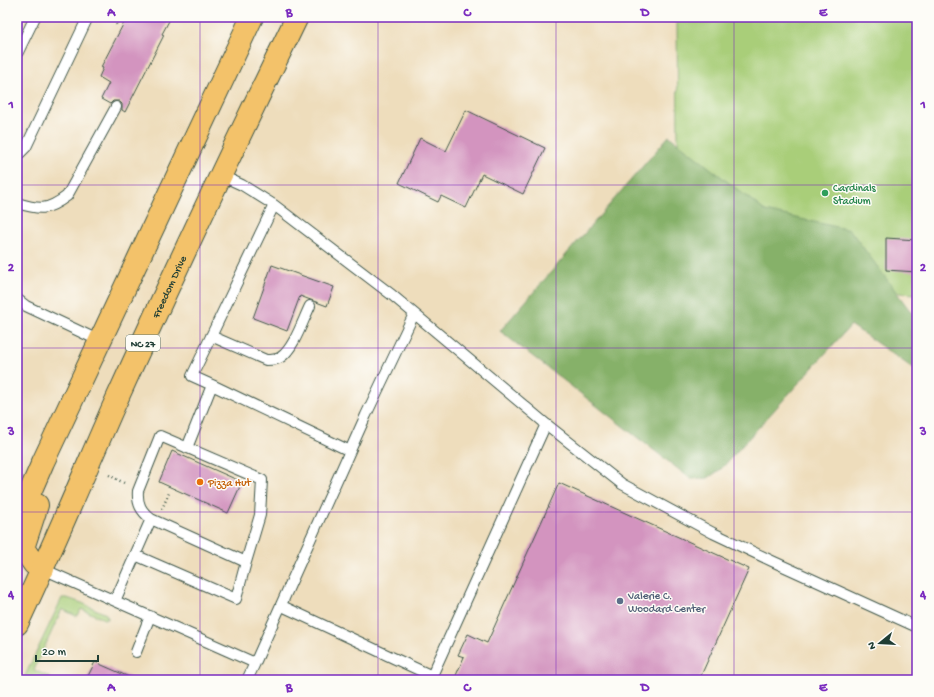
<svg xmlns="http://www.w3.org/2000/svg" width="934" height="697" font-family="'Gochi Hand',sans-serif">
<style>
.green{fill:#a9ce79;stroke:#648656}
.forest{fill:#86b169;stroke:#52774e}
.building{fill:#d394bf}
.lines{fill:none;stroke-linecap:round;stroke-linejoin:round}
.service-casing{stroke:#3e5548;stroke-width:12}
.primary-casing{stroke:#3e5548;stroke-width:24}
.path{stroke:#3e5548;stroke-width:2.5;stroke-dasharray:1 3;stroke-linecap:butt}
.service{stroke:#fff;stroke-width:10}
.primary{stroke:#f3c26a;stroke-width:22}
.grid{fill:none;stroke:#7b2cbf;stroke-width:1;stroke-opacity:0.55}
.leisure-dot{fill:#2e9e5b;stroke:#fdfcf7;stroke-width:1.5}
.food-dot{fill:#e8710a;stroke:#fdfcf7;stroke-width:1.5}
.service-dot{fill:#5c6f8a;stroke:#fdfcf7;stroke-width:1.5}
.labels{text-anchor:middle;stroke-width:3;stroke-linejoin:round;paint-order:stroke}
.shield{fill:#fdfcf7;stroke:#62766e;stroke-width:1}
.shield-label{font-size:10px;font-weight:bold;fill:#1f3d34}
.leisure-label{font-size:11px;fill:#27864d;stroke:#fdfcf7;text-anchor:start}
.street-label{font-size:11px;fill:#1f3d34;stroke:#fdfcf7}
.food-label{font-size:11px;fill:#c56008;stroke:#fdfcf7;text-anchor:start}
.service-label{font-size:11px;fill:#4e5e75;stroke:#fdfcf7;text-anchor:start}
.neatline{fill:none;stroke:#7b2cbf;stroke-width:1.5}
.grid-label{font-size:13px;text-anchor:middle;font-weight:bold;fill:#7b2cbf}
</style>
<rect width="100%" height="100%" fill="#fdfcf7"/>
<filter id="ink" filterUnits="userSpaceOnUse"><feTurbulence type="fractalNoise" baseFrequency=".025" numOctaves="2"/><feDisplacementMap in="SourceGraphic" scale="8" xChannelSelector="R" yChannelSelector="G"/><feConvolveMatrix kernelMatrix="1 2 1 2 8 2 1 2 1" color-interpolation-filters="sRGB"/></filter>
<filter id="wash" filterUnits="userSpaceOnUse"><feTurbulence type="fractalNoise" baseFrequency=".012" numOctaves="4" result="noise"/><feDisplacementMap in="SourceGraphic" scale="16" xChannelSelector="R" yChannelSelector="G"/><feGaussianBlur stdDeviation="0.9" result="paint"/><feColorMatrix in="noise" values="0 0 0 0 0 0 0 0 0 0 0 0 0 0 0 0 0 1.4 0 .05"/><feComposite in="paint" operator="in"/></filter>
<g filter="url(#wash)">
<rect width="100%" height="100%" fill="#eeddbc"/>
<path class="green" d="M 677,17 L 917,17 L 917,294 L 899,293 L 787,238 L 678,148 Z
M 62,598 L 67,598 L 82,603 L 106,614 L 108,618 L 108,619 L 104,619 L 81,609 L 79,614 L 76,616 L 62,609 L 34,670 L 49,677 L 50,680 L 36,680 L 31,678 L 30,680 L 23,680 Z"/>
<path class="forest" d="M 669,136 L 765,211 L 850,230 L 917,320 L 917,371 L 851,325 L 721,469 L 708,478 L 691,479 L 500,331 Z"/>
<g id="blocks">
<path class="building" d="M 127,17 L 171,17 L 162,34 L 164,35 L 125,112 L 122,110 L 122,104 L 119,101 L 113,101 L 110,104 L 101,99 L 109,83 L 99,77 L 103,68 L 101,67 Z
M 466,110 L 545,148 L 523,194 L 482,174 L 466,208 L 441,196 L 438,202 L 399,183 L 420,138 L 446,151 Z
M 886,238 L 917,240 L 917,272 L 886,270 Z
M 272,265 L 334,287 L 327,306 L 300,296 L 287,331 L 253,318 Z
M 172,451 L 242,482 L 228,513 L 159,482 Z
M 559,483 L 749,569 L 699,680 L 454,680 L 464,657 L 458,655 L 468,634 L 487,643 Z
M 95,662 L 136,680 L 86,680 Z"/>
</g>
</g>
<g filter="url(#ink)">
<use href="#blocks" fill-opacity="0" stroke="#3e5548" stroke-width="1"/>
<g class="lines">
<g class="service-casing">
<path id="service" d="M 17,54 L 35,17
M 17,156 L 26,147 L 88,17
M 220,175 L 242,185 L 274,205 L 392,295 L 546,424 L 622,484 L 713,533 L 772,561 L 917,627
M 17,203 C 40,210 47,211 67,196 L 116,107
M 17,299 L 26,306 L 100,341
M 211,336 L 266,360 C 271,360 277,360 281,357 C 294,348 303,320 310,306
M 212,385 L 192,376 L 274,205
M 187,448 L 212,385 L 350,451
M 151,519 C 141,511 137,504 138,491 L 160,436 L 262,480 L 260,515 L 246,562
M 43,569 L 255,663 L 247,680
M 115,601 L 151,519 L 246,562 L 236,599 L 135,555
M 282,606 L 432,676
M 136,652 L 150,616
M 255,663 L 366,415 L 414,314
M 430,680 L 546,424"/>
</g>
<g class="primary-casing">
<g id="primary">
<path d="M 37,505 L 23,548 L 34,564 L 43,569"/>
<path d="M 17,522 L 43,462 L 252,17"/>
<path id="s1" d="M 17,624 C 50,554 80,483 111,412 C 171,279 233,148 297,17"/>
</g>
</g>
<path class="path" d="M 112,17 L 118,27
M 109,475 L 126,484
M 162,509 L 169,493"/>
<use href="#service" class="service"/>
<use href="#primary" class="primary"/>
</g>
</g>
<path class="grid" d="M 200,17 L 200,680M 378,17 L 378,680M 556,17 L 556,680M 734,17 L 734,680M 17,185 L 917,185M 17,348 L 917,348M 17,512 L 917,512"/>
<circle class="leisure-dot" cx="825" cy="193" r="4"/>
<circle class="food-dot" cx="200" cy="482" r="4"/>
<circle class="service-dot" cx="620" cy="601" r="4"/>
<g class="labels">
<rect class="shield" x="126" y="335" width="34" height="16" rx="3"/>
<g class="shield-label">
<text x="143" y="347">NC 27</text>
</g>
<g class="leisure-label">
<text x="833" y="191">Cardinals<tspan x="833" dy="13">Stadium</tspan></text>
</g>
<g class="street-label">
<text dy="4" stroke="none"><textPath href="#s1" startOffset="370">Freedom Drive</textPath></text>
</g>
<g class="food-label">
<text x="208" y="486">Pizza Hut</text>
</g>
<g class="service-label">
<text x="628" y="599">Valerie C.<tspan x="628" dy="13">Woodard Center</tspan></text>
</g>
</g>
<rect width="934" height="697" fill="none" stroke="#fdfcf7" stroke-width="44"/>
<g transform="translate(880 643) rotate(252)" stroke="#fdfcf7" stroke-width="3" paint-order="stroke">
<path d="M0-3L7 15L0 10L-7 15Z" fill="#1f3d34"/>
<text y="-6" font-size="11" font-weight="bold" text-anchor="middle" fill="#1f3d34">N</text>
</g>
<path d="M36 655v6h62v-6" fill="none" stroke="#1f3d34" stroke-width="2"/>
<text x="42" y="655" font-size="12" fill="#1f3d34" stroke="#fdfcf7" stroke-width="3" paint-order="stroke">20 m</text>
<rect x="22" y="22" width="890" height="653" class="neatline"/>
<g class="grid-label">
<text x="111" y="16">A</text>
<text x="289" y="16">B</text>
<text x="467" y="16">C</text>
<text x="645" y="16">D</text>
<text x="823" y="16">E</text>
<text x="11" y="108">1</text>
<text x="923" y="108">1</text>
<text x="11" y="271">2</text>
<text x="923" y="271">2</text>
<text x="11" y="435">3</text>
<text x="923" y="435">3</text>
<text x="11" y="598">4</text>
<text x="923" y="598">4</text>
<text x="111" y="691">A</text>
<text x="289" y="691">B</text>
<text x="467" y="691">C</text>
<text x="645" y="691">D</text>
<text x="823" y="691">E</text>
</g>
</svg>
